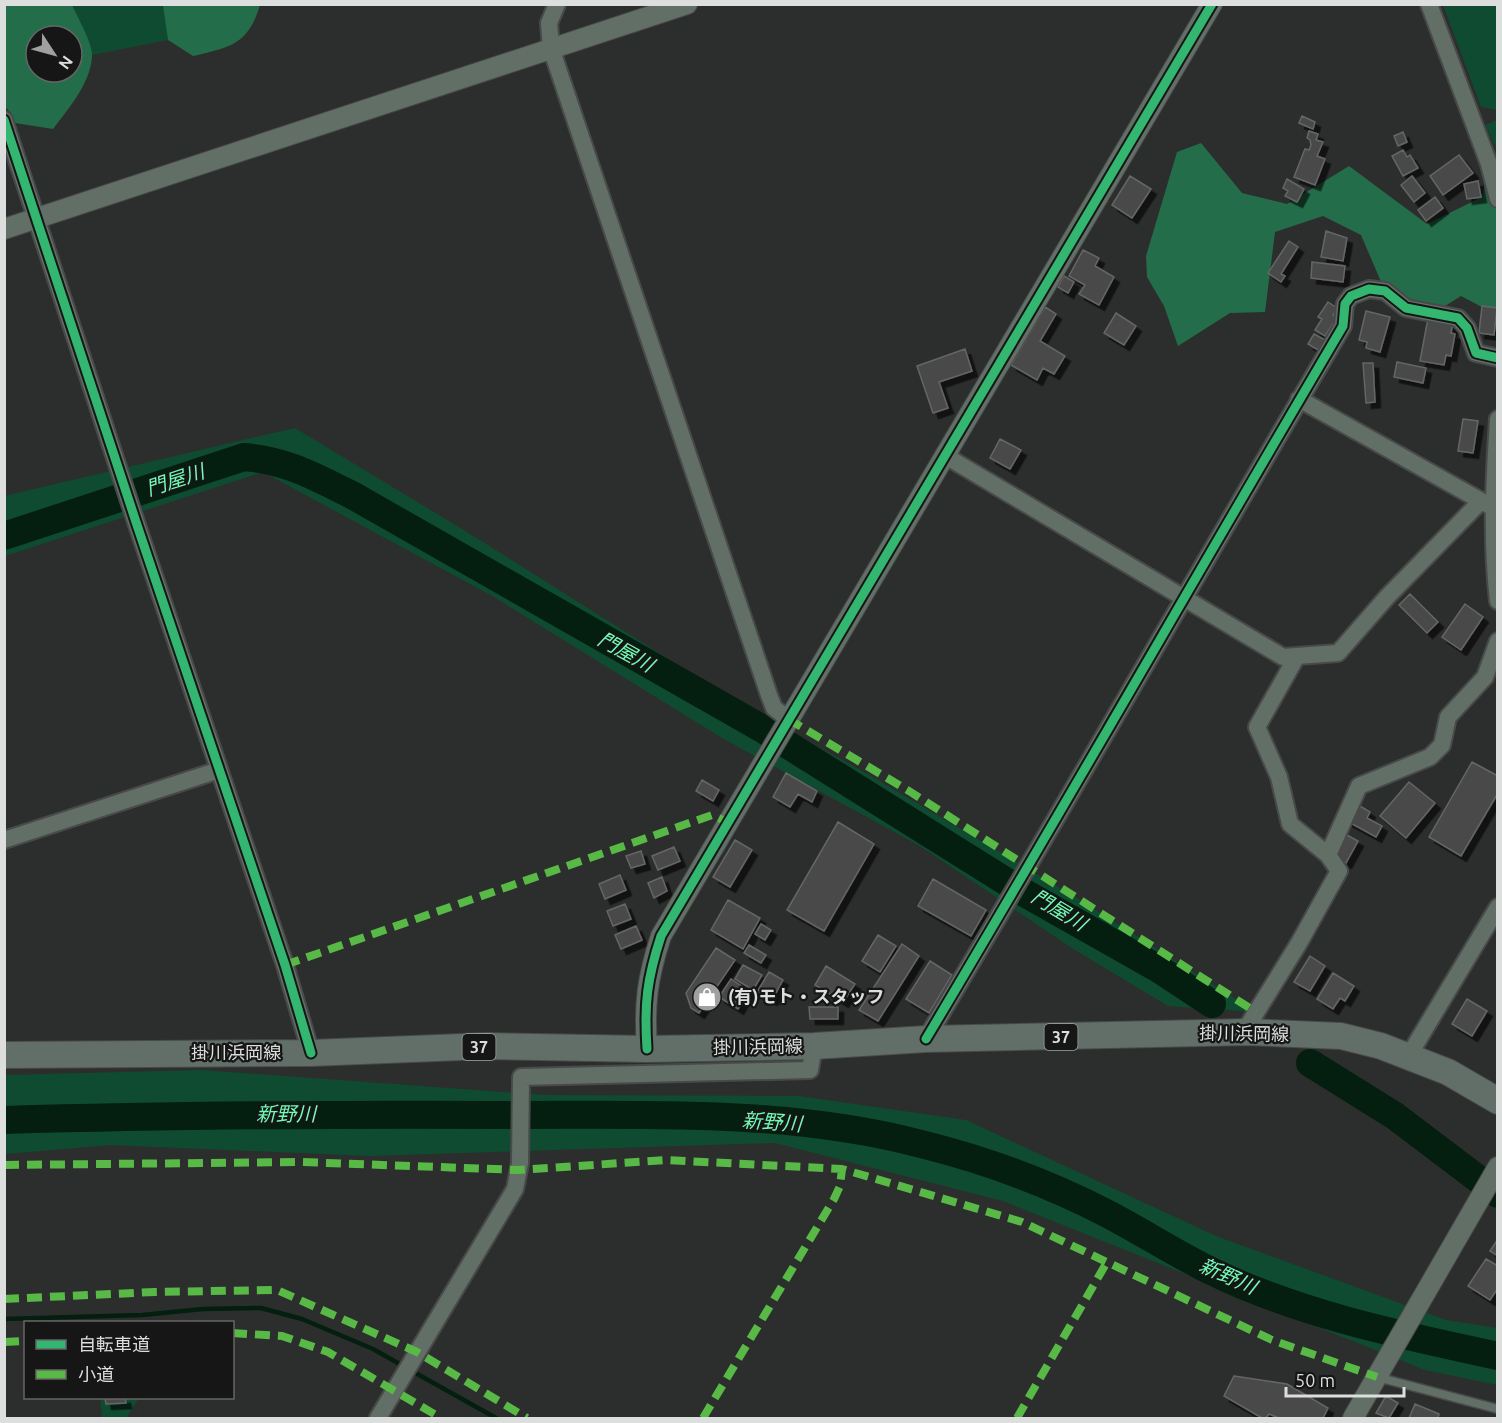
<svg xmlns="http://www.w3.org/2000/svg" width="1502" height="1423" font-family="Ubuntu,'Noto Sans JP',sans-serif">
<style>
.green{fill:#0e4b31}
.forest{fill:#236d4a;fill-rule:evenodd}
.lines{fill:none;stroke-linecap:round;stroke-linejoin:round}
.stream{stroke:#041e0f;stroke-width:4.5}
.river{stroke:#041e0f;stroke-width:28}
.building{fill:#484a48;stroke:#646665;stroke-width:1.5;filter:url(#shadow)}
.service-casing{stroke:#484a49;stroke-width:11}
.minor-casing{stroke:#484a49;stroke-width:20}
.tertiary-casing{stroke:#484a49;stroke-width:22}
.primary-casing{stroke:#484a49;stroke-width:28}
.service{stroke:#626f67;stroke-width:8}
.minor{stroke:#626f67;stroke-width:16}
.tertiary{stroke:#626f67;stroke-width:20}
.primary{stroke:#626f68;stroke-width:26}
.quiet{stroke:#58b947;stroke-width:8;stroke-dasharray:15 8;stroke-linecap:butt}
.cycleway-casing{stroke:#151615;stroke-width:13}
.cycleway{stroke:#33b770;stroke-width:9}
.labels{text-anchor:middle;stroke-width:4.5;stroke-linejoin:round;paint-order:stroke}
.shield{fill:#151615;stroke:#a1a3a2;stroke-width:1.5}
.shield-label{font-size:16px;font-weight:bold;fill:#dddfde}
.poi-label{font-size:18px;font-weight:bold;fill:#dddfde;stroke:#151615;text-anchor:start}
.street-label{font-size:18px;fill:#dddfde;stroke:#151615}
.water-label{font-size:20px;font-style:italic;fill:#70fcb4;stroke:#151615}
</style>
<defs>
<filter id="shadow"><feDropShadow dx="5.5" dy="5.5" stdDeviation="0" flood-color="#0009"/></filter>
</defs>
<rect width="100%" height="100%" fill="#2c2e2d"/>
<path class="green" d="M 70,5 L 164,5 L 168,40 L 92,55 L 81,23 Z
M 1443,5 L 1497,5 L 1497,110 L 1481,107 Z
M 1497,120 L 1497,150 L 1485,125 Z
M 295,428 L 467,532 L 724,694 L 871,776 L 1077,898 L 1256,1012 L 1168,1006 L 1075,950 L 920,846 L 722,738 L 494,597 L 263,472 L 5,556 L 4,496 Z
M 202,1070 L 545,1095 L 799,1096 L 966,1120 L 1216,1236 L 1446,1320 L 1497,1328 L 1497,1385 L 1425,1370 L 1003,1201 L 775,1143 L 370,1156 L 110,1145 L 5,1154 L 4,1075 Z
M 100,1398 L 139,1398 L 126,1418 L 102,1418 Z"/>
<path class="forest" d="M 5,4 L 72,5 C 77,16 93,44 92,56 C 91,83 68,109 53,129 L 15,123 L 11,113 L 5,107 ZM 36,36 L 72,36 L 72,72 L 36,72 Z
M 163,5 L 163,4 L 260,5 C 248,45 230,47 193,56 L 168,40 Z
M 1201,143 L 1242,193 L 1287,204 L 1349,166 L 1427,224 L 1482,197 L 1489,164 L 1497,166 L 1497,315 L 1461,296 L 1434,313 L 1385,291 L 1361,235 L 1323,216 L 1275,232 L 1265,312 L 1230,313 L 1178,346 L 1164,306 L 1147,277 L 1146,256 L 1177,152 Z"/>
<g class="lines">
<path class="stream" d="M 4,1319 L 142,1315 L 203,1309 L 261,1308 L 302,1319 L 373,1349 L 405,1367
M 412,1371 L 496,1418"/>
<path class="river" d="M 4,536 L 244,457 C 288,461 313,476 352,495 L 761,728 L 1021,891 L 1159,969 L 1212,1004
M 1310,1063 L 1395,1116 L 1498,1194
M 4,1120 C 177,1115 349,1114 522,1115 C 654,1115 792,1110 921,1144 C 986,1160 1048,1183 1108,1214 C 1142,1232 1175,1253 1209,1270 C 1298,1314 1401,1335 1498,1356"/>
</g>
<path class="building" d="M 1302,116 L 1315,122 L 1313,129 L 1299,123 Z
M 1309,131 L 1318,134 L 1316,140 L 1323,142 L 1317,156 L 1325,159 L 1315,185 L 1294,177 L 1305,149 L 1309,150 L 1311,145 L 1310,140 L 1307,138 Z
M 1403,132 L 1407,142 L 1398,146 L 1394,136 Z
M 1403,150 L 1407,157 L 1410,155 L 1418,168 L 1403,176 L 1392,156 Z
M 1459,155 L 1473,173 L 1443,195 L 1430,176 Z
M 1130,176 L 1151,189 L 1132,218 L 1112,205 Z
M 1412,176 L 1425,193 L 1414,202 L 1401,185 Z
M 1287,179 L 1304,189 L 1297,202 L 1285,196 L 1288,191 L 1283,188 Z
M 1478,181 L 1481,197 L 1467,199 L 1464,184 Z
M 1435,197 L 1443,208 L 1426,221 L 1418,210 Z
M 1326,231 L 1347,238 L 1343,261 L 1321,257 Z
M 1289,241 L 1298,247 L 1281,274 L 1285,276 L 1281,282 L 1268,273 Z
M 1083,250 L 1099,258 L 1095,266 L 1114,277 L 1099,305 L 1079,294 L 1085,285 L 1069,276 Z
M 1312,262 L 1345,266 L 1343,282 L 1311,278 Z
M 1064,276 L 1074,282 L 1068,293 L 1058,287 Z
M 1328,302 L 1337,308 L 1333,315 L 1337,318 L 1325,336 L 1315,330 L 1322,319 L 1318,317 Z
M 1482,306 L 1497,308 L 1494,335 L 1479,333 Z
M 1045,307 L 1056,314 L 1040,341 L 1065,356 L 1054,374 L 1043,368 L 1037,380 L 1011,365 Z
M 1366,311 L 1390,317 L 1380,352 L 1366,348 L 1367,342 L 1359,340 Z
M 1116,313 L 1136,326 L 1124,345 L 1104,333 Z
M 1428,318 L 1453,322 L 1451,333 L 1455,334 L 1451,356 L 1446,355 L 1444,365 L 1420,361 Z
M 1314,334 L 1325,340 L 1318,350 L 1308,344 Z
M 965,349 L 972,371 L 939,382 L 948,408 L 933,413 L 917,366 Z
M 1397,362 L 1426,368 L 1423,383 L 1394,377 Z
M 1363,363 L 1373,363 L 1375,402 L 1366,403 Z
M 1463,419 L 1478,421 L 1473,453 L 1458,451 Z
M 1000,439 L 1021,450 L 1010,469 L 990,458 Z
M 1410,594 L 1438,622 L 1427,633 L 1399,605 Z
M 1465,604 L 1483,617 L 1461,650 L 1442,637 Z
M 1472,762 L 1498,776 L 1498,793 L 1461,856 L 1429,837 Z
M 786,773 L 817,791 L 812,802 L 798,794 L 790,807 L 773,797 Z
M 702,780 L 719,790 L 713,801 L 696,791 Z
M 1409,782 L 1435,803 L 1406,838 L 1380,816 Z
M 1355,803 L 1370,812 L 1367,818 L 1382,826 L 1376,837 L 1345,820 Z
M 838,822 L 874,844 L 824,931 L 787,910 Z
M 1347,835 L 1358,841 L 1346,863 L 1335,857 Z
M 735,840 L 752,850 L 730,887 L 713,877 Z
M 674,847 L 680,861 L 658,870 L 652,856 Z
M 641,851 L 645,864 L 631,868 L 626,856 Z
M 620,875 L 626,890 L 605,899 L 599,884 Z
M 662,877 L 667,891 L 654,898 L 648,883 Z
M 933,879 L 986,910 L 971,936 L 918,906 Z
M 728,900 L 760,918 L 743,949 L 711,930 Z
M 625,904 L 631,919 L 613,926 L 607,911 Z
M 761,924 L 771,930 L 765,940 L 755,934 Z
M 636,926 L 642,940 L 621,949 L 615,935 Z
M 878,935 L 896,946 L 880,972 L 862,961 Z
M 902,944 L 919,956 L 878,1021 L 859,1010 Z
M 749,945 L 766,955 L 761,963 L 744,953 Z
M 716,948 L 735,960 L 699,1013 L 691,1008 L 686,993 Z
M 1310,956 L 1325,966 L 1310,991 L 1294,982 Z
M 930,961 L 952,975 L 929,1013 L 906,999 Z
M 743,965 L 762,975 L 753,990 L 735,979 Z
M 826,966 L 855,984 L 843,1002 L 815,985 Z
M 769,972 L 783,980 L 772,1000 L 757,992 Z
M 1333,973 L 1354,986 L 1345,1001 L 1340,998 L 1333,1009 L 1317,999 Z
M 731,979 L 749,991 L 738,1009 L 719,997 Z
M 1467,999 L 1487,1011 L 1472,1036 L 1452,1024 Z
M 809,1007 L 838,1007 L 838,1019 L 810,1019 Z
M 1498,1239 L 1498,1256 L 1490,1251 Z
M 1486,1259 L 1498,1266 L 1498,1288 L 1490,1300 L 1468,1286 Z
M 1234,1376 L 1287,1384 L 1328,1408 L 1323,1418 L 1279,1418 L 1269,1414 L 1266,1418 L 1262,1418 L 1224,1396 Z
M 1386,1396 L 1398,1403 L 1389,1418 L 1376,1413 Z
M 105,1398 L 125,1398 L 126,1403 L 106,1404 Z
M 1415,1404 L 1439,1414 L 1438,1418 L 1409,1418 Z"/>
<g class="lines">
<g class="service-casing">
<path id="service" d="M 1377,1377 L 1498,1409"/>
</g>
<g class="minor-casing">
<path id="minor" d="M 557,4 L 549,23 L 551,48 L 769,695 L 774,708 L 788,719
M 1429,4 L 1489,164 L 1498,199
M 4,120 L 136,522 L 285,965 L 311,1053
M 1299,399 L 1492,507
M 1498,419 C 1494,480 1491,540 1498,601
M 944,455 L 1283,657 L 1338,653 L 1387,597 L 1481,501
M 4,840 L 219,770
M 1328,855 L 1359,786 L 1430,757 L 1442,745 L 1448,717 L 1485,677 L 1498,641
M 1244,1032 L 1299,943 L 1339,871 L 1328,855 L 1290,824 L 1279,777 L 1257,727 L 1297,656
M 926,1039 C 1067,803 1203,563 1343,326 L 1345,304 L 1351,296 L 1369,289 L 1385,291 L 1406,308 L 1458,318 L 1467,328 L 1476,353 L 1498,358
M 1408,1057 L 1498,907
M 378,1418 L 515,1189 L 520,1163 L 521,1077 L 810,1070 L 814,1046"/>
</g>
<g class="tertiary-casing">
<path id="tertiary" d="M 4,229 L 687,4
M 647,1049 C 644,1004 647,979 661,936 L 1212,4
M 1353,1418 L 1498,1167"/>
</g>
<g class="primary-casing">
<path id="primary" d="M 4,1055 L 311,1053 L 487,1046 L 647,1049 L 814,1046 L 926,1039 L 1249,1032 L 1341,1036 L 1381,1046 L 1448,1072 L 1498,1101"/>
</g>
<use href="#service" class="service"/>
<use href="#minor" class="minor"/>
<use href="#tertiary" class="tertiary"/>
<use href="#primary" class="primary"/>
<path class="quiet" d="M 788,719 L 909,791 L 1256,1012
M 285,965 L 712,815 L 727,822
M 4,1165 L 302,1162 L 519,1170 L 666,1160 L 842,1169 L 1022,1222 L 1272,1340 L 1377,1377
M 4,1299 L 155,1292 L 277,1290 L 417,1352 L 527,1418
M 232,1333 L 282,1336 L 328,1352 L 441,1418
M 4,1342 L 26,1341
M 703,1418 L 834,1199 L 840,1186 L 842,1169
M 1017,1418 L 1107,1262"/>
<g class="cycleway-casing">
<path id="cycleway" d="M 4,120 L 136,522 L 285,965 L 311,1053
M 926,1039 C 1067,803 1203,563 1343,326 L 1345,304 L 1351,296 L 1369,289 L 1385,291 L 1406,308 L 1458,318 L 1467,328 L 1476,353 L 1498,358
M 647,1049 C 644,1004 647,979 661,936 L 1212,4"/>
</g>
<use href="#cycleway" class="cycleway"/>
</g>
<defs>
<g id="shop-disc" transform="scale(1.5)"><circle r="9.5" fill="#9fa1a0" stroke="#151615"/><path d="M-5-2.5h2.3a2.7 3.5 0 0 1 5.4 0H5L5.5 6h-11ZM-1.5-2.5h3a1.5 2.3 0 0 0-3 0Z" fill="#fff"/></g>
</defs>
<g fill-rule="evenodd">
<use href="#shop-disc" x="707" y="997"/>
</g>
<g class="labels">
<g class="shield">
<rect x="1044.5" y="1024" width="33" height="26" rx="4.5"/>
<rect x="462.5" y="1034" width="33" height="26" rx="4.5"/>
</g>
<g class="shield-label">
<text x="1061" y="1043">37</text>
<text x="479" y="1053">37</text>
</g>
<g class="poi-label">
<text x="728" y="1003">(有)モト・スタッフ</text>
</g>
<g class="street-label">
<text transform="translate(1244 1034) rotate(1)" y="6">掛川浜岡線</text>
<text transform="translate(758 1047) rotate(-1)" y="6">掛川浜岡線</text>
<text x="236" y="1059">掛川浜岡線</text>
</g>
<g class="water-label">
<text transform="translate(175 480) rotate(-18)" y="7">門屋川</text>
<text transform="translate(626 652) rotate(29)" y="7">門屋川</text>
<text transform="translate(1059 910) rotate(31)" y="7">門屋川</text>
<text x="286" y="1121">新野川</text>
<text transform="translate(772 1122) rotate(4)" y="7">新野川</text>
<text transform="translate(1228 1276) rotate(24)" y="7">新野川</text>
</g>
</g>
<rect width="1502" height="1423" fill="none" stroke="#dddfde" stroke-width="12"/>
<rect x="24" y="1321" width="210" height="78" fill="#151615" stroke="#656665" stroke-width="1.5"/>
<rect x="36" y="1340" width="30" height="9" fill="#33b770" stroke="#656665" stroke-width="1.5"/>
<text x="78" y="1351" font-size="18" fill="#dddfde">自転車道</text>
<rect x="36" y="1370" width="30" height="9" fill="#58b947" stroke="#656665" stroke-width="1.5"/>
<text x="78" y="1381" font-size="18" fill="#dddfde">小道</text>
<g transform="translate(54 54) rotate(126)"><circle r="28" fill="#151615" stroke="#656665" stroke-width="1.5"/>
<path d="M0-4.5L10 22L0 15L-10 22Z" fill="#9fa1a0"/>
<text y="-9" font-size="16" font-weight="bold" text-anchor="middle" fill="#dddfde">N</text>
</g>
<path d="M1286 1387v9h118v-9" fill="none" stroke="#dddfde" stroke-width="3"/>
<text x="1295" y="1387" font-size="18" fill="#dddfde" stroke="#151615" stroke-width="4.5" paint-order="stroke">50 m</text>
</svg>
